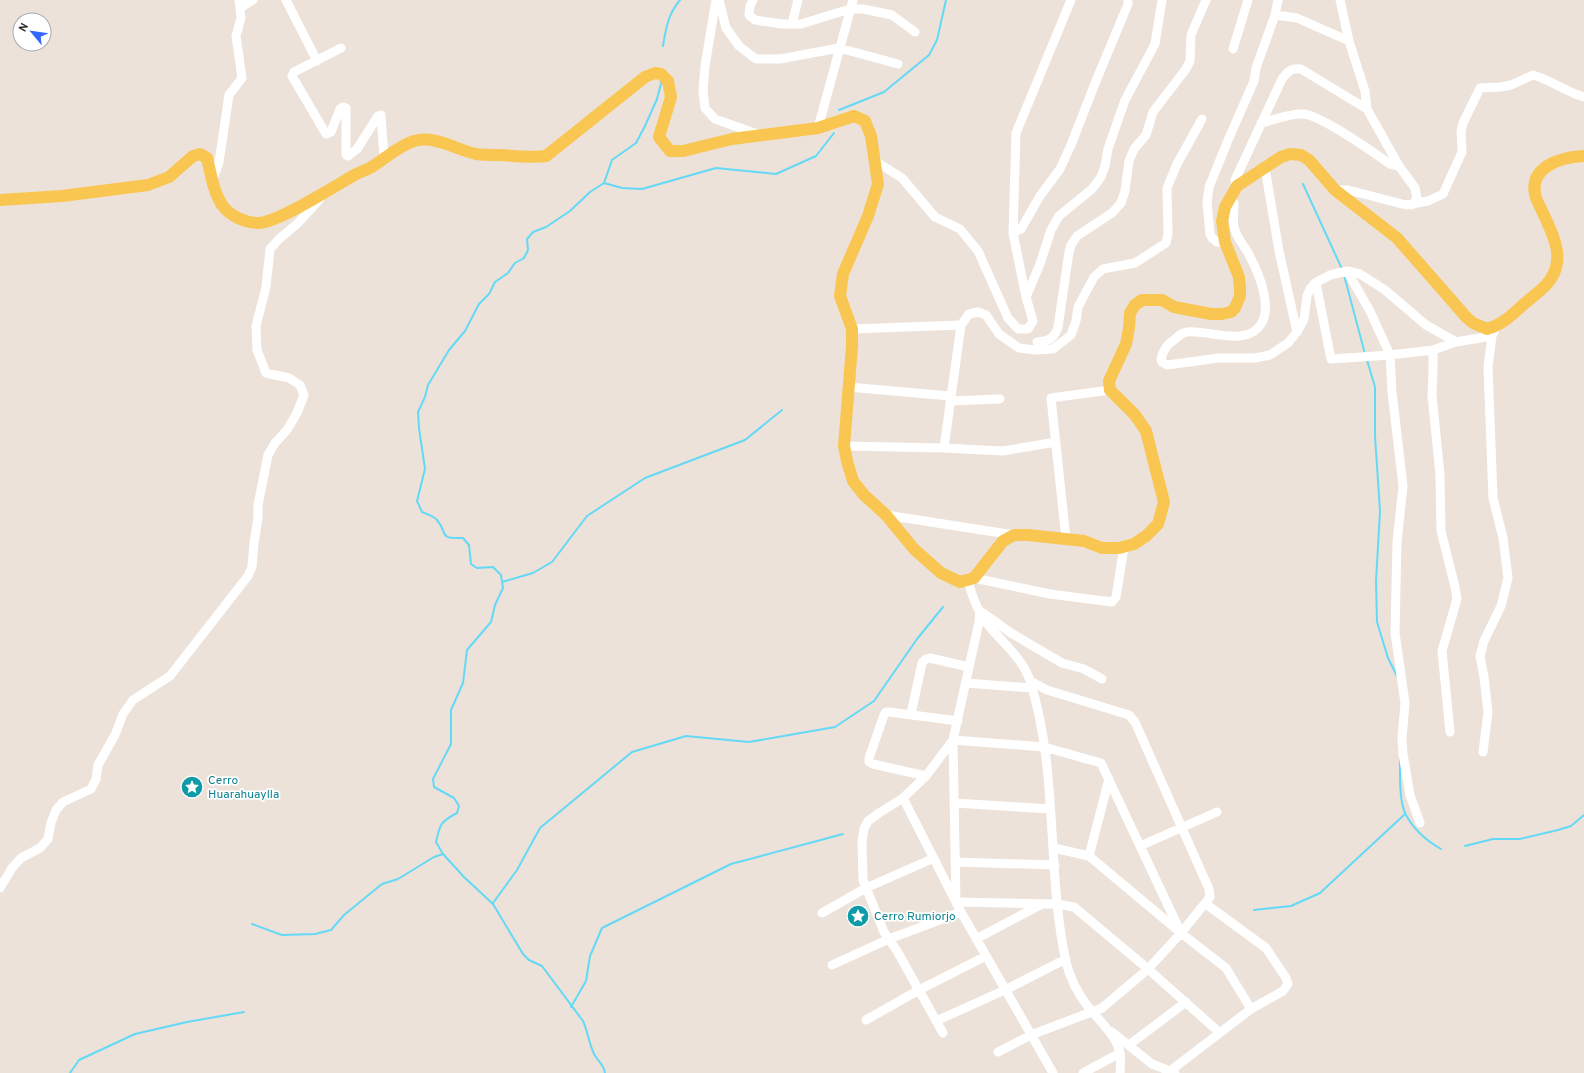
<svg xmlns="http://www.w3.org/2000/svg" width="1584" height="1073" font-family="Overpass,sans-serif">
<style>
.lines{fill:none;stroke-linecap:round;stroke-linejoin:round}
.stream{stroke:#64d9f6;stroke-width:2}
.minor{stroke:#fff;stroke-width:9}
.major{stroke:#f9c651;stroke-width:12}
.labels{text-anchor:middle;stroke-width:3.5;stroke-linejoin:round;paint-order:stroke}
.culture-label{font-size:12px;fill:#0d838f;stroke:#fff;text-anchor:start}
</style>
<rect width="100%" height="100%" fill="#ece2d9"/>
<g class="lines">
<path class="stream" d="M 663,46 C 666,28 668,14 680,0
M 839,110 L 884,92 L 929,55 L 937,40 L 946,0
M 604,183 L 622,188 L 642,189 L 716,168 L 776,174 L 816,156 L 834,133
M 1303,184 L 1342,269
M 1344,275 L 1365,354
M 1367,360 L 1375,387 L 1375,436 L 1380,511 L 1376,581 L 1377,622 L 1388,658 L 1397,676
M 502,582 L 533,573 L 552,562 L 587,516 L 645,478 L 745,440 L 782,410
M 1400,759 C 1400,774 1399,803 1406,815 C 1414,830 1427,841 1441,849
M 1465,846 L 1493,839 L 1520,839 L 1558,830 L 1571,826 L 1584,815
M 493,903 L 517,870 L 540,828 L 632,752 L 686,736 L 749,742 L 835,727 L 874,701 L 917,639 L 943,607
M 1254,910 L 1291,906 L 1320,893 L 1405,814
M 252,924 L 282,935 L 315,934 L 331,930 L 344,915 L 382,884 L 398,879 L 434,857 L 443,854
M 571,1007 L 586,981 L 590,956 L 602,928 L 731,864 L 843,834
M 70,1073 L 79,1060 L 135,1034 L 187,1022 L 244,1012
M 605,1073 C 604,1066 600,1063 596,1057 C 590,1050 588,1031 583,1021 L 542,966 L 529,960 L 523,954 L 493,904 L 464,877 L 443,854 L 436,842 C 440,824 440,822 457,813 L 459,806 L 454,798 L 434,787 L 433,779 L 451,744 L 451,710 L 463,683 L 467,650 L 491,622 L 495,605 L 503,588 L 501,575 L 493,567 L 477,568 L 471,564 L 469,545 L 463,538 C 437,539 449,534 437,520 C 434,516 427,514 422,512 L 417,501 L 425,469 L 419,428 L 418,412 L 425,397 L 428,385 L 449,350 L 465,331 L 479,304 L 489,294 L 495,282 L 508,273 L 515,263 L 524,258 L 528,250 L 527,239 L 533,232 L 546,227 L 570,211 L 590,192 L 604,183 L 612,160 L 636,143 L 645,126 L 657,99 L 662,80"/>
<path class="minor" d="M 286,0 L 317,61
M 716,0 L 705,66 L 703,91 L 705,108 L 715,119 L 760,135
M 719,0 L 726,28 L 739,46 L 756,59 L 780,59 L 839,48 L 898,64
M 753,0 L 750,6 L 749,15 L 755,20 L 782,24 L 801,24 L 850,9 L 863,9 L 892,15 L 915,32
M 1340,0 L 1349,41 L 1365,91 L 1367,109 L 1399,166 L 1415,188 L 1417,198 L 1412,205
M 240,8 L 253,0
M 1275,15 L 1297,18 L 1349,41
M 792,24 L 798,0
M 341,48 L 294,72 L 292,76 L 326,134 L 331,132 L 340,109 L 343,107 L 346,108 L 346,155 L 348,156 L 357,149 L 378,116 L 381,115 L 384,158
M 1233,49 L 1248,0
M 1261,123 C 1274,120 1290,113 1304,114 C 1321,116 1373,152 1390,164 L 1399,166
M 818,128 L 853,0
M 875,161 L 902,178 L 935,217 L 960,229 L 978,251 L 1008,318 L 1018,329 L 1028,329
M 1265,168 L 1279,251 L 1297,332
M 213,179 L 219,162 L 229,95 L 242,78 L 236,36 L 241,18 L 239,0
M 1237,186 L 1235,180 L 1282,79 C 1288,71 1291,68 1301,69 L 1367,109
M 1335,190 L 1348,190 L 1406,205 L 1428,201 L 1443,194 L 1462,152 L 1461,132 L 1463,123 L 1480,88 L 1501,87 L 1511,85 L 1533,75 C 1551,80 1566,92 1584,97
M 1230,198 L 1234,203 C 1234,211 1232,222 1235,230 C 1237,238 1243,244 1247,251 C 1257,269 1276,310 1258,328 C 1242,345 1207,330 1187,332 C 1182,333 1177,337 1174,340 C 1167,344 1163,351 1161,359 L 1162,362 L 1167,365 L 1219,358 L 1255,358 L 1270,355 L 1288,343 L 1297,332 L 1304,319 L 1307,296 L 1310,289 L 1315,283 L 1330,275 L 1347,271 L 1360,274 L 1385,290 L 1426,325 L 1456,342
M 1013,233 L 1021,229 L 1040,196 L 1060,169 L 1071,145 L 1096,81 L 1128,4 L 1128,0
M 1225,242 L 1217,242 L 1212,238 L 1210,234 L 1207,202 L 1209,187 L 1229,138 L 1254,81 L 1256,68 L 1275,15 L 1278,0
M 1347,271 L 1370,311 L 1390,355 L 1392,392 L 1403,486 L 1397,542 L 1395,633 L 1405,703 L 1402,738 L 1403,754 L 1410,795 L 1420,823
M 1316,283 L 1331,359 L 1390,355 L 1433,350 L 1456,342 L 1492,336
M 1026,297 L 1040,264 L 1051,230 L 1059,216 L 1092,189 L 1101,177 L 1105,166 L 1108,149 L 1125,100 L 1155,44 L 1162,0
M 852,329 L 961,325
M 1028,329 L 1033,321 L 1026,297 L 1013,233 L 1016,133 L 1071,0
M 1037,342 C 1049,341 1054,339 1058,327 L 1069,252 L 1071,245 L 1077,236 L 1112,213 L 1121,203 L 1125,191 L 1129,161 L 1134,149 L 1146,135 L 1153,112 L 1186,69 L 1190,61 L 1191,35 L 1206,0
M 1433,350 L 1433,372 L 1432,395 L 1440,475 L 1441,531 L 1455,587 L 1457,599 L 1442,651 L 1450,732
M 848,387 L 950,396
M 950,401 L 1000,399
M 844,446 L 944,448 L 1003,451 L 1056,442
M 944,448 L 961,325 L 969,314 L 978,312 L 986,315 L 999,334 L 1019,348 L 1035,350 L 1053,349 L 1071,335 L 1076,321 L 1078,307 L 1094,277 L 1103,269 L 1135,263 L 1166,243 L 1168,234 L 1167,188 L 1177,164 L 1202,119
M 886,515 L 1014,535
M 1066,539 L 1051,398 L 1110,390
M 974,578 L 1050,594 L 1112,602 L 1116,597 L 1124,547
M 968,580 C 972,596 978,613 989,626 C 1002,642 1024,660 1030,681 C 1059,772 1046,870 1066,962 C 1070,979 1078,994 1089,1008 C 1099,1020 1114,1034 1119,1049 C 1122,1056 1120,1065 1120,1073
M 983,613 L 1011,633 L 1062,663 L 1084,669 L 1102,679
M 966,683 L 1032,688
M 911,714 L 922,663 L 926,659 L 930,658 L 969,667
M 1483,752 L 1488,712 L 1484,677 L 1480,656 L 1484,641 L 1501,606 L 1508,578 L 1503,538 L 1493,498 L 1488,367 L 1492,336 L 1496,327
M 926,776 L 873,764 L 869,762 L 869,758 L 884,715 L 886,712 L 889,712 L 958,721
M 903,798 L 961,912 L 1053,1073
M 954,803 L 1050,809
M 1140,846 L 1217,812
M 1054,848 L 1089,856 L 1181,933 L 1226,968 L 1251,1009
M 1089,856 L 1109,779
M 955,862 L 1055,865
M 0,888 L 12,868 L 21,858 L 40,848 L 48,839 L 51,823 L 56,810 L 63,802 L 91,789 L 96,779 L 98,765 L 115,735 L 123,714 L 133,700 L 170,676 L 248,576 L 252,567 L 254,543 L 258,518 L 258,505 L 268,455 L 275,443 L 287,430 L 297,413 L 304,395 L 300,385 L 289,378 L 266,373 L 257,350 L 256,326 L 266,287 L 270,249 L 279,239 L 297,224 L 320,199
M 822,913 L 866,888 L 934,858
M 1181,933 L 1101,763 L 1044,747 L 953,740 L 956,902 L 1057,904 L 1074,907 L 1148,969 L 1220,1033
M 976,939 L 1042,904
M 832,965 L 889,939 L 961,912
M 866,1020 L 919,990 L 986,956
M 936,1021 L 1005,990 L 1066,959
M 1112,1032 L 1152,1064 L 1175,1073
M 943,1033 L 897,951 L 884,932 L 863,880 L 862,842 L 864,829 L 868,821 L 879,813 L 903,798 L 926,776 L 953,740 L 979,622 L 980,611
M 1129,1045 L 1186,1002
M 998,1052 L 1031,1035 L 1102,1008 L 1148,969 L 1181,933 L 1210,897 L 1209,889 L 1135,722 L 1129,715 L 1047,690 L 1030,681
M 1170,1071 L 1251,1009 L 1283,991 L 1288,984 L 1286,978 L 1266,948 L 1206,904
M 1083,1073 L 1120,1053"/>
<path class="major" d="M 0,200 L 62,196 L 148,185 L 169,177 L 193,156 L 200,154 L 207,158 C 211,174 213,191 222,205 C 230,216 245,223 259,223 C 279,222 332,188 351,177 C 357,173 364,171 370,168 C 385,159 398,146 414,141 C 435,135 457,150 476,154 C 484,155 493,155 500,155 C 516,156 531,158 546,156 L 645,77 L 655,73 L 661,74 L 668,81 L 671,97 L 659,137 L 670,151 L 683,151 L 732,139 L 818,128 L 854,116 L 865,121 L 871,136 L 878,184 L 868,216 L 843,274 L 840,296 L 852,329 L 852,346 L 844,446 L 847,461 L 853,481 L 864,495 L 886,515 L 914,549 L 941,573 L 960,582 L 974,578 L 1003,541 L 1014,535 L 1028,535 L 1084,541 L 1102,548 L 1119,548 L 1134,544 L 1146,536 L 1158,524 L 1164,502 L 1146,431 L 1135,415 L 1110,390 L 1109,381 L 1126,344 L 1129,328 L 1130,313 L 1135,305 L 1142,300 L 1162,300 L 1174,307 L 1211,314 L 1222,314 L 1231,312 L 1235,308 L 1240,296 L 1240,289 L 1239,277 L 1225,242 L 1222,221 L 1225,207 L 1237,186 L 1281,157 L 1290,154 L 1301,155 L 1309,160 L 1335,190 L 1397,238 L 1467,318 L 1473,323 L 1487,329 C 1502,325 1513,314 1524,304 C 1531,298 1539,292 1545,286 C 1572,259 1548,226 1536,198 C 1527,168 1559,157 1584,156"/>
</g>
<defs>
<g id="sight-disc" transform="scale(1.15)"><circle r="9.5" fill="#0f9aa8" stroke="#fff"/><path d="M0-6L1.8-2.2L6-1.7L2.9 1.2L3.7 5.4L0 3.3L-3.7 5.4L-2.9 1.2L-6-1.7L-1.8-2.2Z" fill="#fff"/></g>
</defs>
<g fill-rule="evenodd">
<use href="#sight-disc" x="192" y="787"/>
<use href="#sight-disc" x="858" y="916"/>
</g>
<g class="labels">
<g class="culture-label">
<text x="208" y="784">Cerro<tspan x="208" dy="14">Huarahuaylla</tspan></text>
<text x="874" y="920">Cerro Rumiorjo</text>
</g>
</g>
<g transform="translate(32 32) rotate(299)"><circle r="19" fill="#ffffff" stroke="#a9a9a9"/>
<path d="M0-3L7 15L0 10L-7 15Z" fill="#3367ff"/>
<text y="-6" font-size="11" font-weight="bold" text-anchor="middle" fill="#282828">N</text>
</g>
</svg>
